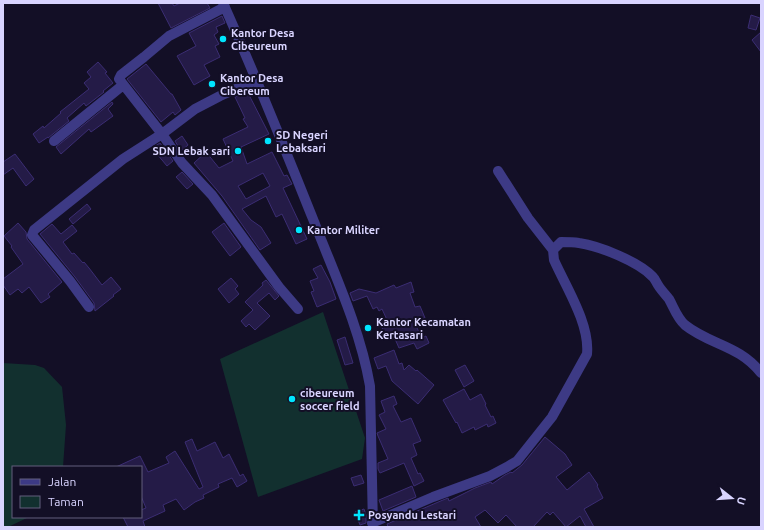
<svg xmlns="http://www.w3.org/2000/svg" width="764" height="530" font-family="Ubuntu,sans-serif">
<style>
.green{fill:#12302f}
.building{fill:#241b47;stroke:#3b2d73;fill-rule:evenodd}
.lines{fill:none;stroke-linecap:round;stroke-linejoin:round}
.minor{stroke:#3d3a85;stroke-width:10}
.poi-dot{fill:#00e5ff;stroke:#130f26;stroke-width:1.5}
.labels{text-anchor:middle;stroke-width:4;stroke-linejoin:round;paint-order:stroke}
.poi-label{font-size:11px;font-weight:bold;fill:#d9d4ff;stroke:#130f26;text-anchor:start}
</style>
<rect width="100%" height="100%" fill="#130f26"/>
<path class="green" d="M 323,312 L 365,438 L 362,459 L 258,497 L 220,359 Z
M 3,363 L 35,365 L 44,368 L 62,387 L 66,425 L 63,467 L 13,467 L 13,517 L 29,517 L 8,527 L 3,527 Z"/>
<path class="building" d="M 158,3 L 172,3 L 174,6 L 180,3 L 207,3 L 210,8 L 171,28 Z
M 751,15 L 760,18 L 756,30 L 748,28 Z
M 222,16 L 225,23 L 216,27 L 218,32 L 214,35 L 219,44 L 215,46 L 220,57 L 204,65 L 210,76 L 194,85 L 177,56 L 196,46 L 189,33 Z
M 761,32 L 761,52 L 752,40 Z
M 98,62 L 107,72 L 105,73 L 113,83 L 103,91 L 104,92 L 86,106 L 84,103 L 67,118 L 69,121 L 48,138 L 48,137 L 39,143 L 33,134 L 43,126 L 44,128 L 61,113 L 60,112 L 89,89 L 84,83 L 91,77 L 87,72 Z
M 146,64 L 171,94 L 172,94 L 181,110 L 175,115 L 173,112 L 161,122 L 127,79 Z
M 247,91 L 269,134 L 241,147 L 247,164 L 272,152 L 284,176 L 287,175 L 292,184 L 283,188 L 307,239 L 296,244 L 282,214 L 276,217 L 266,196 L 242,209 L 251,220 L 261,227 L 271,243 L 260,250 L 222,196 L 194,163 L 206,152 L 219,168 L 233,161 L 223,139 L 248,127 L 243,119 L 245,118 L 235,97 ZM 263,173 L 270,186 L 246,199 L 238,186 Z
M 112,102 L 113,104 L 108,109 L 113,116 L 91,132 L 89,129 L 61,154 L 56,147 Z
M 182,136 L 188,145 L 181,151 L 175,141 Z
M 160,143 L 173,161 L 167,166 L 152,148 Z
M 15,154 L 34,179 L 26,186 L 13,168 L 3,175 L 3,162 Z
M 182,172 L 193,184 L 187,189 L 176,177 Z
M 87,204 L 91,209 L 73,224 L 69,219 Z
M 18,223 L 26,232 L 27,239 L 62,282 L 48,294 L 50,297 L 41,303 L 29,287 L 22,293 L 18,289 L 10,295 L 3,285 L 3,279 L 23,264 L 11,247 L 12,246 L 4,236 Z
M 224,223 L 241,247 L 230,256 L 212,232 Z
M 52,224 L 61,234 L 72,225 L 77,231 L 63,242 L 72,254 L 74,253 L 83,263 L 84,262 L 89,268 L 102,285 L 111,277 L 121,289 L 113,295 L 114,296 L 95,311 L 94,303 L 75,277 L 40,234 Z
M 321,265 L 330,282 L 336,299 L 317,307 L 311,292 L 314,291 L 310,281 L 318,278 L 313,269 Z
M 231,278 L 238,286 L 235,289 L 239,294 L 229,303 L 218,289 Z
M 266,280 L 279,296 L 275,300 L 269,293 L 257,303 L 270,316 L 255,330 L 249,324 L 246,327 L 241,321 L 253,310 L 245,302 L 263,285 L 262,283 Z
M 411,282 L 414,292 L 410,293 L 415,307 L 420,306 L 425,318 L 414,322 L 422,338 L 426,336 L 429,343 L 417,349 L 414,343 L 399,348 L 392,332 L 385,335 L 381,325 L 388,322 L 382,309 L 379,311 L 377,307 L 373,309 L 367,296 L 353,301 L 350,293 L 359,289 L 376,293 L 394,285 L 396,288 Z
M 345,337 L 353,363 L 345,365 L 337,340 Z
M 394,350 L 399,364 L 402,363 L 404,370 L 409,365 L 416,371 L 417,370 L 434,385 L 418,404 L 392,381 L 386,366 L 378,369 L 374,358 Z
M 465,365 L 474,381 L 464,387 L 455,370 Z
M 464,389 L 470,400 L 481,394 L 486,404 L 485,405 L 491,417 L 493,416 L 496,423 L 488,427 L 487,424 L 475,430 L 474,427 L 462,433 L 457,422 L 456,423 L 443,400 Z
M 394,396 L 397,404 L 393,406 L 401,422 L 411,418 L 421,441 L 413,444 L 417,455 L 411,458 L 418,474 L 420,473 L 424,481 L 414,486 L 404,463 L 380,473 L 378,469 L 378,463 L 388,459 L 378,436 L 377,433 L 386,429 L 379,415 L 385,412 L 381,401 Z
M 545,437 L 565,454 L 572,465 L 556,477 L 567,490 L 589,472 L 598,485 L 597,486 L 603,498 L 584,509 L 594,527 L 586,527 L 580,516 L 566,527 L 553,512 L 550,515 L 547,512 L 533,527 L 517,527 L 506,515 L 498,523 L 485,510 L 475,517 L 481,527 L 388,527 L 387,524 L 443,500 L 448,498 L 449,501 L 475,488 L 491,482 L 492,484 L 505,475 L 511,472 L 512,473 L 522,465 Z
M 192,439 L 197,451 L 215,442 L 223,458 L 229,454 L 240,476 L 243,474 L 247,481 L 237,487 L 232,478 L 218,484 L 219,487 L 203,495 L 204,498 L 195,502 L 184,510 L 176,499 L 163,505 L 165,511 L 143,521 L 145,527 L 128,527 L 123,517 L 141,517 L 141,510 L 146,508 L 141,496 L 141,467 L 116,467 L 140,456 L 148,472 L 169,463 L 166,457 L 175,451 L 199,489 L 203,487 L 185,442 Z
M 361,475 L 364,483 L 354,486 L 351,478 Z
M 412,486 L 416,497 L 383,511 L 379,500 Z
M 364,509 L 366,515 L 366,523 L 360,525 L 355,512 Z"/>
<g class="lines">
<path class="minor" d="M 223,3 C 255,74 284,147 313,219 C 334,273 360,328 370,386 L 373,527
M 225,7 L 169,36 L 144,57 L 121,75 L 119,79 L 162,134 L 182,163 L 212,195 L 279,287 L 298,309
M 54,141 L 123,85
M 498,171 L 528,218 L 553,250
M 89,307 L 70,281 L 32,235 L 34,230 L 123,159 L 162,134 L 195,109 L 220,96 L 256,80
M 372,523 L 433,497 L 490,476 L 507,467 L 517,461 L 552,417 L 587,354 C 590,324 566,287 554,260 L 553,250 L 561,242 C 567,242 573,242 579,243 C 600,246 639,262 653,277 C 655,279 656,282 658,285 C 661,290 665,294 669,299 C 674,308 677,318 685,325 C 710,345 739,345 761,373"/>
</g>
<g class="poi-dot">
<circle cx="223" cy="39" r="4"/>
<circle cx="212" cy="84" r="4"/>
<circle cx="268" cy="141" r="4"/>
<circle cx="238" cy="151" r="4"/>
<circle cx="299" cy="230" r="4"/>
<circle cx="368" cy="328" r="4"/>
<circle cx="292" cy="399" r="4"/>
<path d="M357 509h4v4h4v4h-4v4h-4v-4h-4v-4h4z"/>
</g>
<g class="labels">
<g class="poi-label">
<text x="231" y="37">Kantor Desa<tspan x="231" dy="13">Cibeureum</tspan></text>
<text x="220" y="82">Kantor Desa<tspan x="220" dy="13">Cibereum</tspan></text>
<text x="276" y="139">SD Negeri<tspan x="276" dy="13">Lebaksari</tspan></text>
<text x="230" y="155" text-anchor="end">SDN Lebak sari</text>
<text x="307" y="234">Kantor Militer</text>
<text x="376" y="326">Kantor Kecamatan<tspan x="376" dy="13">Kertasari</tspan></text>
<text x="300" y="397">cibeureum<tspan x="300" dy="13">soccer field</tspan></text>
<text x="368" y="519">Posyandu Lestari</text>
</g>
</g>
<rect width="764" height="530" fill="none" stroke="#d9d4ff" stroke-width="8"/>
<rect x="12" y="466" width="130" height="52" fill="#130f26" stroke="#625e7d"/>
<rect x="20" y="479" width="20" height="6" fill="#3d3a85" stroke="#625e7d"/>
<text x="48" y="486" font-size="12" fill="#d9d4ff">Jalan</text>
<rect x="20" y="496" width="20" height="12" fill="#12302f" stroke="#625e7d"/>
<text x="48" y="506" font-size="12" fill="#d9d4ff">Taman</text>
<g transform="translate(732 498) rotate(107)" stroke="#130f26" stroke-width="3" paint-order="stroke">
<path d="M0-3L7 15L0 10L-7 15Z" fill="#d9d4ff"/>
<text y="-6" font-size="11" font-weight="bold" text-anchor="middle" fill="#d9d4ff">U</text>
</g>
</svg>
